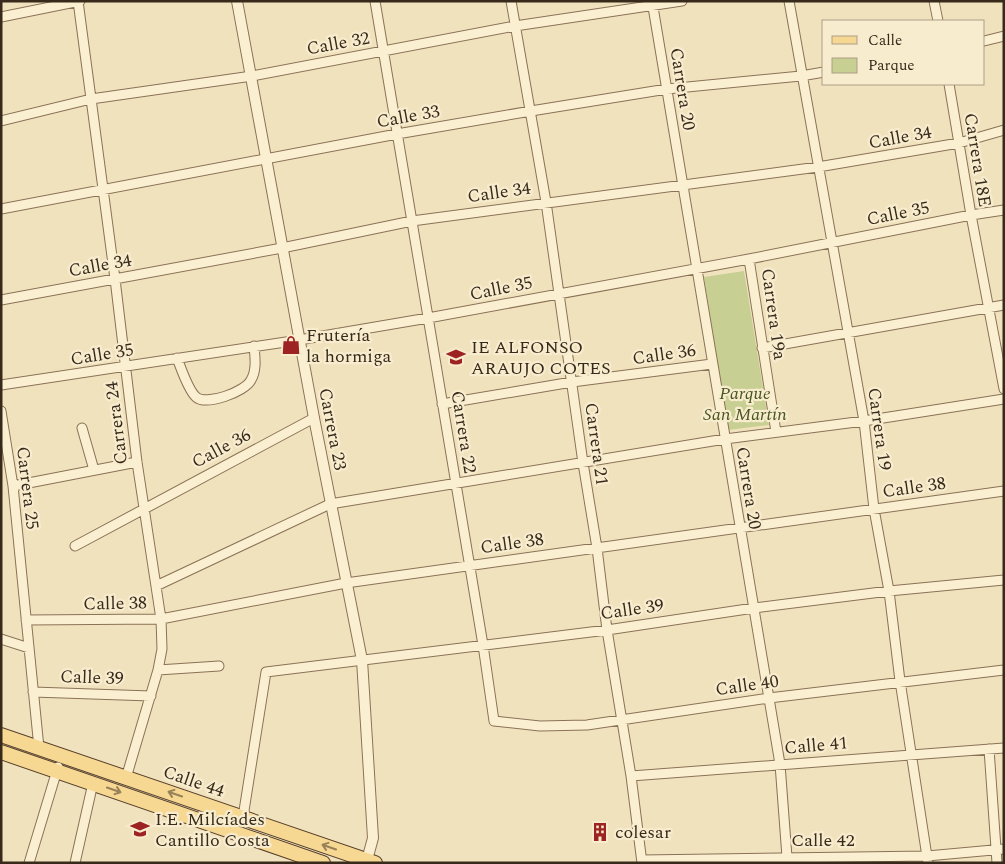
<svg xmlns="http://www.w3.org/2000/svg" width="1005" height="864" font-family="Spectral,serif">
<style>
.green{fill:#c8cf92}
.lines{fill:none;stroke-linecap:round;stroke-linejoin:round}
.minor-casing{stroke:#8a7256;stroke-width:11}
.tertiary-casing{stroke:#8a7256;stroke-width:12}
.primary-casing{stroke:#57402b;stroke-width:16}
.minor{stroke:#fbefd2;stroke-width:9}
.tertiary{stroke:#fbefd2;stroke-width:10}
.primary{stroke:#f7d893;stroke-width:14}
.oneway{stroke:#988157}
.labels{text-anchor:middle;stroke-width:4.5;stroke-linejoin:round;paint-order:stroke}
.street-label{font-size:18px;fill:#382a1b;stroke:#f8ecce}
.poi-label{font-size:18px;fill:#382a1b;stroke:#f8ecce;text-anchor:start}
.park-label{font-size:18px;font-style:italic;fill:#495620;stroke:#f8ecce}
</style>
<rect width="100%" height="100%" fill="#f1e2be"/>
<path class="green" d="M 744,271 L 769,425 L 728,430 L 704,277 Z"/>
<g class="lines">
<g class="minor-casing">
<path id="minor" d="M 78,1 L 115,279 L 137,462 L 161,619 L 162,649 L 158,670 L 126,778
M 375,1 L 483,645 L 494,721 L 540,726 L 587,725 L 769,698 L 1004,670
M 511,1 L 546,202 L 583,463 L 597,548 L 607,630 L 631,776 L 642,863
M 652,1 L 780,764 L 787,857 L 786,863
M 789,1 L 864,421 L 874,509 L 889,591 L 900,681 L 928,863
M 934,1 L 938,21
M 1,17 L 80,1
M 984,41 L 1004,36
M 949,84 L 971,215 L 1004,389
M 1,121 L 91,99 L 252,76 L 515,26 L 682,1
M 1,209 L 397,134 L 531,111 L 667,89 L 801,76 L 824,72
M 749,259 L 776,432
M 1,300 L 282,248 L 412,221 L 818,167 L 959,143 L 1004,130
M 762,348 L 1004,305
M 177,358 C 181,368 188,390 196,397 C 206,406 245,392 251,380 C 257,370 255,357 254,346
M 1,385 L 299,340 L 428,318 L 749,259 L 971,215 L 1004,210
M 442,404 L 572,382 L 712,364
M 1,411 L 13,486 L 39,748
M 82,428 L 94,470
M 13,486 L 137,462
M 75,546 L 314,418
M 156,586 L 330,504 L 725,439 L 864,421 L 1004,399
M 26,620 L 161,619 L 346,583 L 1004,491
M 1,639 L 29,648
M 158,670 L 219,666
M 33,692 L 151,696
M 989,749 L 997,863
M 631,776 L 1004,748
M 243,817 L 266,672 L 607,630 L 754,608 L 889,591 L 1004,580
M 642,860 L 927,856 L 1004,849
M 29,863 L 58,767
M 75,863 L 93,783"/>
</g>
<g class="tertiary-casing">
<path id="tertiary" d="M 237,1 L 314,418 L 362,660 L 373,838 L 367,860 L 365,863"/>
</g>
<g class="primary-casing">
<path id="primary" d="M 1,735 L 375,863
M 1,752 L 323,863"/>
</g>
<use href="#minor" class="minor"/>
<use href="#tertiary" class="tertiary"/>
<use href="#primary" class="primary"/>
</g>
<defs><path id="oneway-shaft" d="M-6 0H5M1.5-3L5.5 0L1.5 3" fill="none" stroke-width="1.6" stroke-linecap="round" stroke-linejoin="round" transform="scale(1.25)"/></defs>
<g class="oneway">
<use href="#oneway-shaft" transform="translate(114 790) rotate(19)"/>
<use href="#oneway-shaft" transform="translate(175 794) rotate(-161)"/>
<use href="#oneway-shaft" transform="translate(329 847) rotate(-161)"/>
</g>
<defs>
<g id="shop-bare" transform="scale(1.5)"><path d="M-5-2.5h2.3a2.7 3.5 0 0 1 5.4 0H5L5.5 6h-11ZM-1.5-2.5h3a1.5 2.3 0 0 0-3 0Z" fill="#9d2222" stroke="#f8ecce" stroke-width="2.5" paint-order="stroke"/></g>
<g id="school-bare" transform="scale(1.5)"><path d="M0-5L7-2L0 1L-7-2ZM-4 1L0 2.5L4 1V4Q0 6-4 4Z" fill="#9d2222" stroke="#f8ecce" stroke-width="2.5" paint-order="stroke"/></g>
<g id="building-bare" transform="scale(1.5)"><path d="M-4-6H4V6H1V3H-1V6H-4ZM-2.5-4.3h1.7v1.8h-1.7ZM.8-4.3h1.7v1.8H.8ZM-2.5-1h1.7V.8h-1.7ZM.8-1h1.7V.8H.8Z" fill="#9d2222" stroke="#f8ecce" stroke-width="2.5" paint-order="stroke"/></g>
</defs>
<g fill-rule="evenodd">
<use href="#shop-bare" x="291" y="345"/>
<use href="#school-bare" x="456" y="357"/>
<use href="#school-bare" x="140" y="829"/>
<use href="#building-bare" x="600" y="832"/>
</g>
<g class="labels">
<g class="street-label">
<text transform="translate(338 43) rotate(-10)" y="6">Calle 32</text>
<text transform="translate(683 89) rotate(81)" y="6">Carrera 20</text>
<text transform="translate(408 116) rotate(-10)" y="6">Calle 33</text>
<text transform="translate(900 137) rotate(-10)" y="6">Calle 34</text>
<text transform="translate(978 160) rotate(81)" y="6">Carrera 18E</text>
<text transform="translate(499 192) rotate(-8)" y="6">Calle 34</text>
<text transform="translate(898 213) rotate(-11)" y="6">Calle 35</text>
<text transform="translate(100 265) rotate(-10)" y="6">Calle 34</text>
<text transform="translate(501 288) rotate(-11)" y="6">Calle 35</text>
<text transform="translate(774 314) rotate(82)" y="6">Carrera 19a</text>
<text transform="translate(102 354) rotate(-9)" y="6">Calle 35</text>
<text transform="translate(664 354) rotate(-8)" y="6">Calle 36</text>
<text transform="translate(116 423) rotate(-97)" y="6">Carrera 24</text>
<text transform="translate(333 429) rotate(79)" y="6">Carrera 23</text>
<text transform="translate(880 429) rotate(82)" y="6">Carrera 19</text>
<text transform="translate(464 432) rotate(81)" y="6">Carrera 22</text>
<text transform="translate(597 444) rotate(82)" y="6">Carrera 21</text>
<text transform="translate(221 448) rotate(-28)" y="6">Calle 36</text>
<text transform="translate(914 487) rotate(-8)" y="6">Calle 38</text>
<text transform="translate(28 488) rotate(83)" y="6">Carrera 25</text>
<text transform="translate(749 488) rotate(81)" y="6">Carrera 20</text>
<text transform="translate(512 543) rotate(-8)" y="6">Calle 38</text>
<text transform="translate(115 603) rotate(-1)" y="6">Calle 38</text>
<text transform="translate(632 609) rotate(-8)" y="6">Calle 39</text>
<text transform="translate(92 677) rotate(2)" y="6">Calle 39</text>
<text transform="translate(747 685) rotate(-8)" y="6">Calle 40</text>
<text transform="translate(816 745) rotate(-5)" y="6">Calle 41</text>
<text transform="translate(194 781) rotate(19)" y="6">Calle 44</text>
<text x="823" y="846">Calle 42</text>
</g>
<g class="poi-label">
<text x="306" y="341">Frutería<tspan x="306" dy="21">la hormiga</tspan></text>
<text x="471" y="353">IE ALFONSO<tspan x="471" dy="21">ARAUJO COTES</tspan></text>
<text x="155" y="825">I.E. Milcíades<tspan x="155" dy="21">Cantillo Costa</tspan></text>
<text x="615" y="838">colesar</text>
</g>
<g class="park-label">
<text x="745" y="399">Parque<tspan x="745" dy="21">San Martín</tspan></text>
</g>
</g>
<rect width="1005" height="864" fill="none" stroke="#382a1b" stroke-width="5"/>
<rect x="822" y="20" width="162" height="65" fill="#f8ecce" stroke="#ab9e86"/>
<rect x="832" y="36" width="25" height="8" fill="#f7d893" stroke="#ab9e86"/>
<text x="868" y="45" font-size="15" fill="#382a1b">Calle</text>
<rect x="832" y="58" width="25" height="15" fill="#c8cf92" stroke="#ab9e86"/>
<text x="868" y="70" font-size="15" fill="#382a1b">Parque</text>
</svg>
